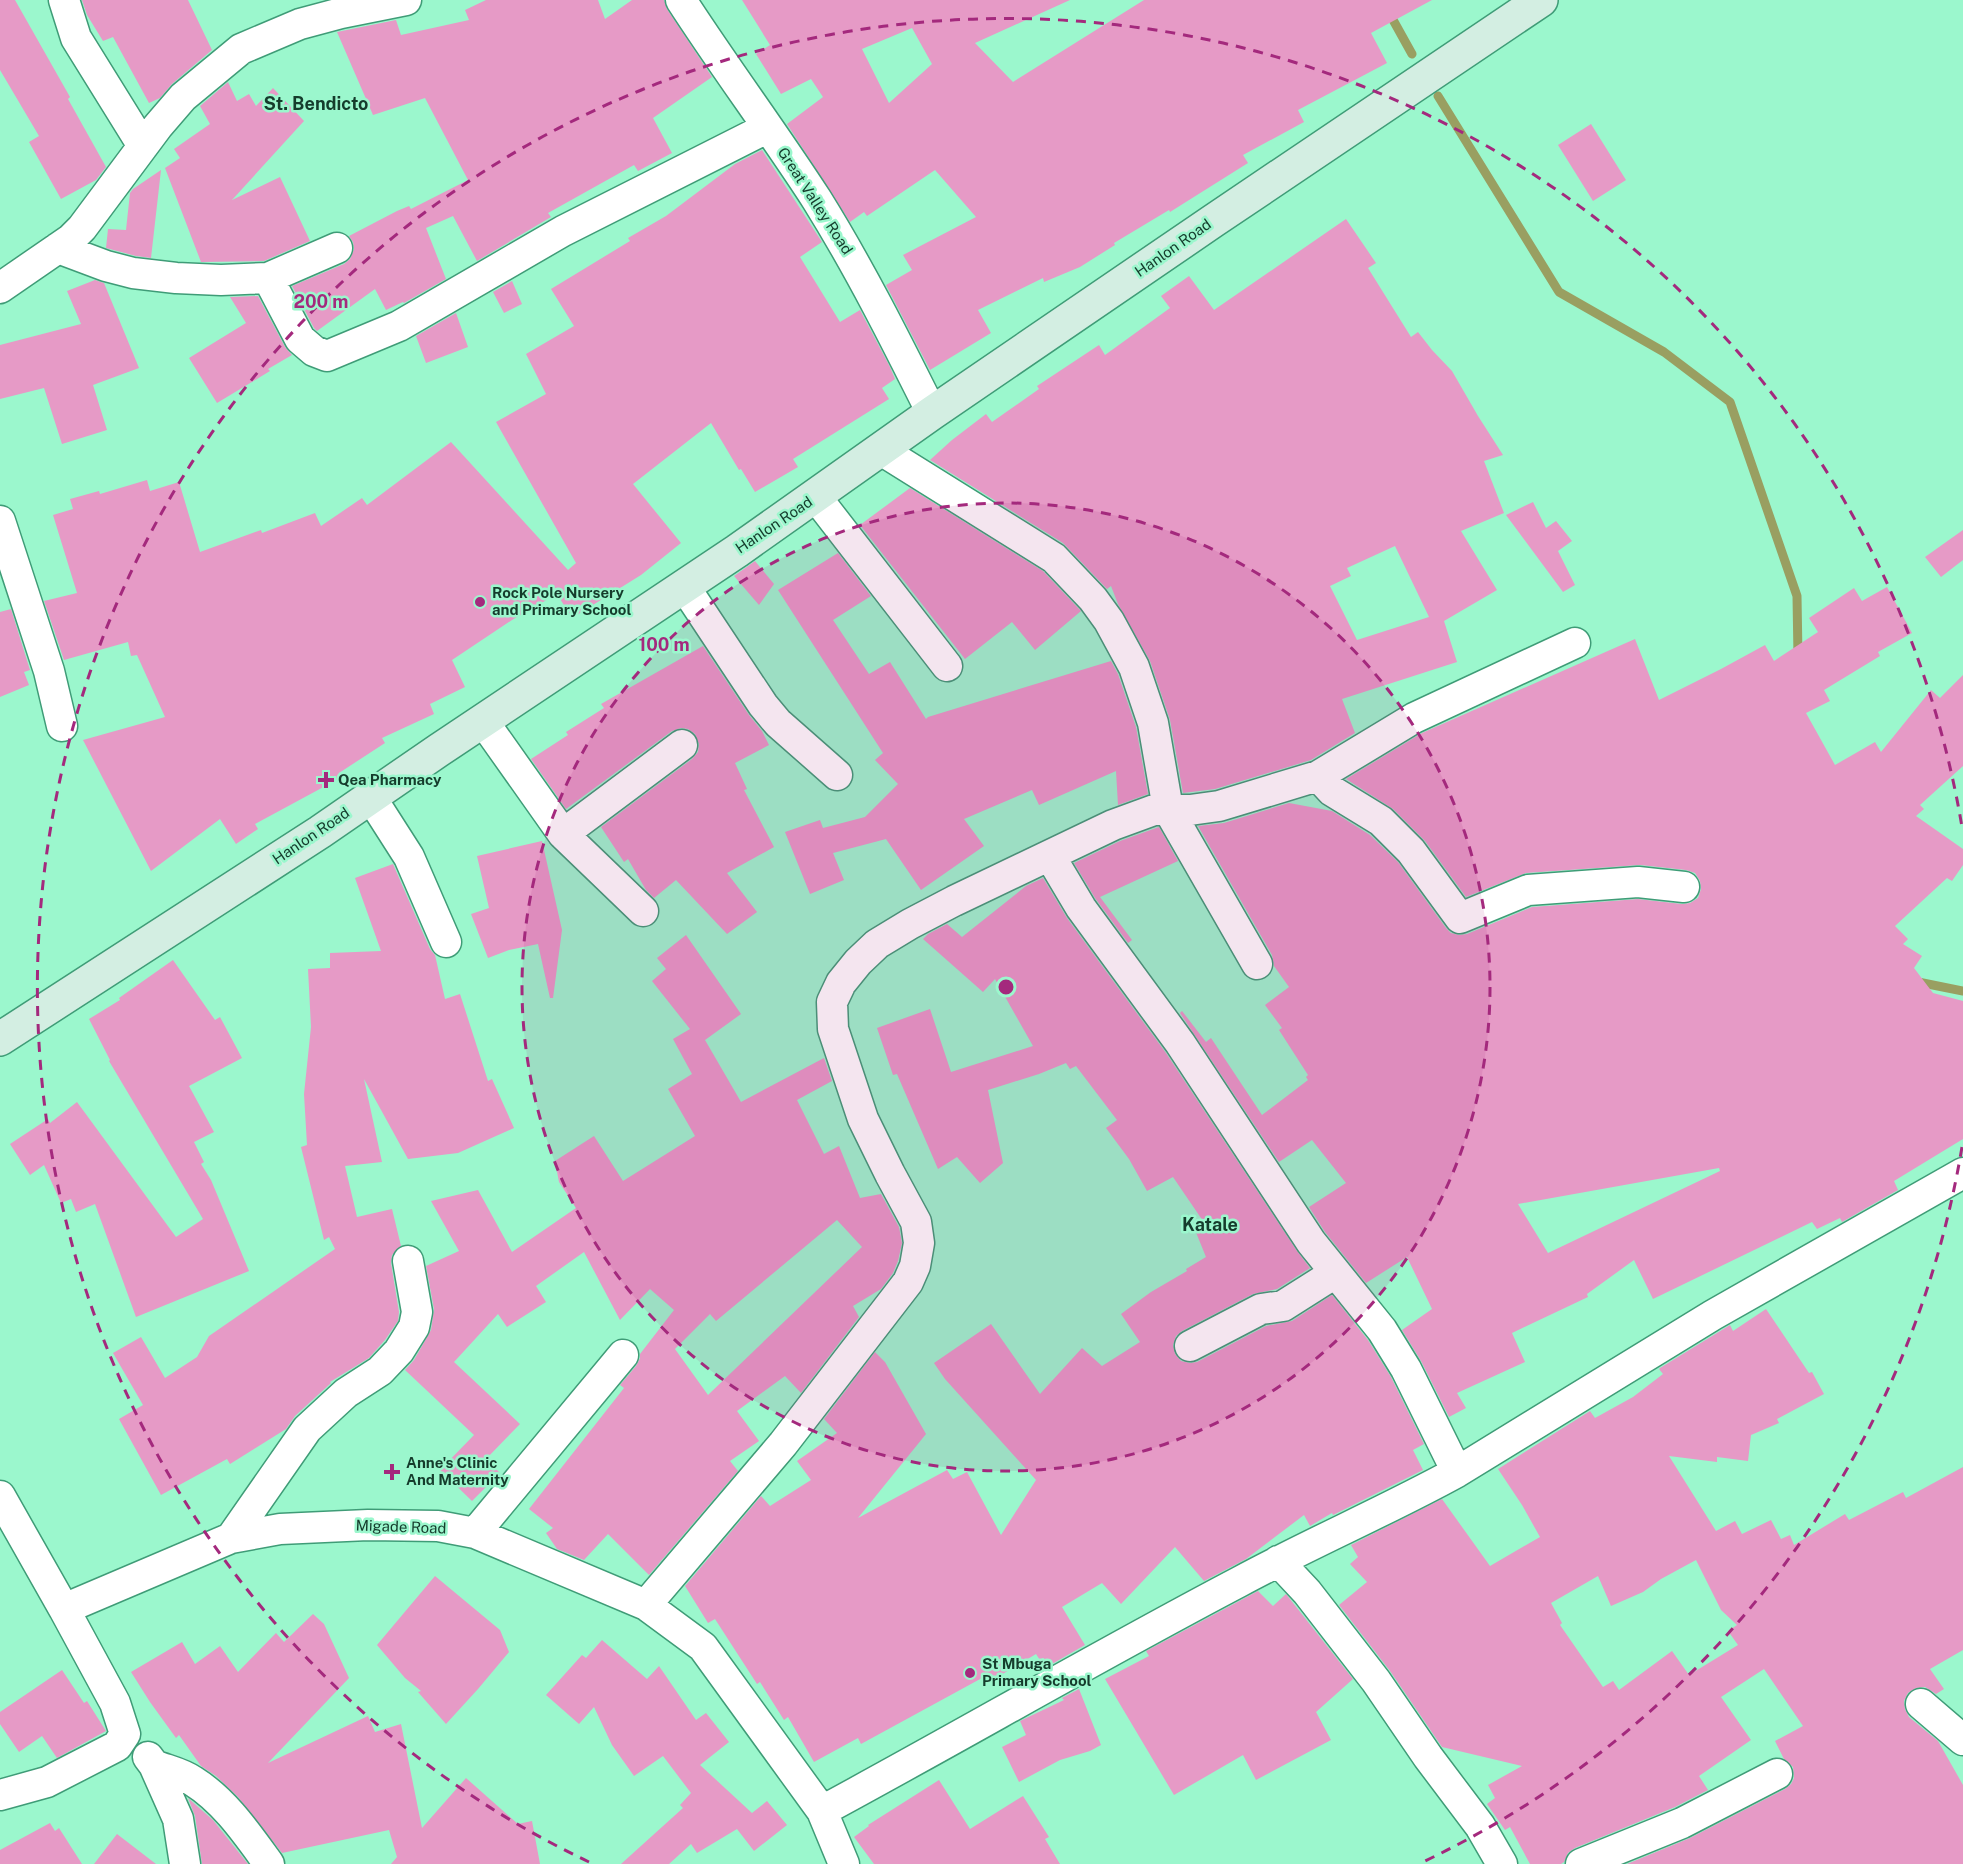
<svg xmlns="http://www.w3.org/2000/svg" width="1963" height="1864" font-family="'Public Sans',sans-serif">
<style>
.lines{fill:none;stroke-linecap:round;stroke-linejoin:round}
.stream{stroke:#999f61;stroke-width:9}
.building{fill:#e69ac6;fill-rule:evenodd}
.street-casing{stroke:#3f9c77;stroke-width:33}
.secondary-casing{stroke:#3f9c77;stroke-width:36}
.street{stroke:#fff;stroke-width:30}
.secondary{stroke:#d3eee2;stroke-width:33}
.ring{fill:none;stroke:#a4297d;stroke-width:3;stroke-dasharray:10 8}
.poi-dot{fill:#a4297d;stroke:#9bf7cd;stroke-width:2}
.labels{text-anchor:middle;stroke-width:5;stroke-linejoin:round;paint-order:stroke}
.street-label{font-size:15px;fill:#153c2c;stroke:#9bf7cd}
.poi-label{font-size:15px;font-weight:bold;fill:#153c2c;stroke:#9bf7cd;text-anchor:start}
.quarter-label{font-size:18px;font-weight:bold;fill:#153c2c;stroke:#9bf7cd}
.centre{fill:#a4297d;stroke:#9bf7cd;stroke-width:3}
.ring-label{font-size:18px;text-anchor:middle;font-weight:bold;fill:#a4297d;stroke:#9bf7cd;stroke-width:5;stroke-linejoin:round;paint-order:stroke}
</style>
<rect width="100%" height="100%" fill="#9bf7cd"/>
<g class="lines">
<path class="stream" d="M 1382,0 L 1412,54
M 1438,96 L 1559,292 L 1664,352 L 1730,402 L 1797,596 L 1798,657
M 1913,981 L 1963,991"/>
</g>
<path class="building" d="M 0,0 L 15,0 L 70,97 L 68,99 L 106,167 L 96,180 L 61,199 L 29,142 L 39,136 L 0,70 Z
M 82,0 L 188,0 L 212,50 L 172,84 L 160,98 L 149,103 L 113,37 L 103,41 L 87,15 Z
M 486,0 L 598,0 L 605,19 L 632,0 L 664,0 L 667,9 L 712,77 L 653,118 L 672,153 L 638,171 L 634,165 L 548,213 L 551,217 L 477,261 L 453,216 L 426,228 L 446,279 L 404,303 L 403,302 L 386,310 L 375,289 L 317,331 L 314,328 L 292,286 L 344,264 L 350,259 L 354,249 L 353,242 L 349,236 L 397,211 L 409,206 L 411,209 L 468,180 L 425,98 L 373,115 L 337,32 L 396,20 L 401,35 L 469,20 L 465,10 Z
M 742,0 L 1070,0 L 975,43 L 1013,82 L 1144,0 L 1432,0 L 1371,33 L 1387,63 L 1298,110 L 1304,122 L 1243,155 L 1248,163 L 1170,212 L 1169,210 L 1114,243 L 1115,245 L 1080,267 L 1044,282 L 1043,278 L 978,310 L 991,333 L 930,370 L 886,285 L 912,270 L 903,255 L 976,217 L 935,170 L 867,216 L 864,212 L 850,222 L 787,124 L 823,97 L 811,79 L 781,94 L 756,54 L 770,45 ZM 912,28 L 932,64 L 889,103 L 862,49 Z
M 228,82 L 237,101 L 249,94 L 256,106 L 273,88 L 304,121 L 232,200 L 280,177 L 310,241 L 264,261 L 201,262 L 165,168 L 180,158 L 174,149 L 210,124 L 200,106 Z
M 1591,124 L 1626,180 L 1593,201 L 1558,145 Z
M 762,150 L 822,242 L 800,257 L 840,322 L 860,310 L 890,367 L 895,379 L 882,388 L 889,399 L 793,459 L 798,467 L 755,492 L 741,469 L 739,470 L 711,423 L 633,484 L 681,543 L 641,575 L 572,618 L 557,594 L 512,620 L 452,660 L 465,687 L 430,704 L 434,714 L 382,738 L 385,743 L 339,773 L 342,777 L 255,824 L 258,829 L 236,844 L 220,819 L 151,871 L 83,740 L 165,717 L 137,655 L 131,656 L 128,642 L 64,660 L 44,601 L 77,593 L 53,515 L 73,509 L 70,499 L 99,491 L 100,494 L 147,480 L 150,491 L 179,482 L 200,552 L 261,530 L 262,533 L 315,513 L 321,526 L 362,498 L 367,505 L 451,442 L 568,570 L 576,563 L 496,422 L 546,394 L 526,354 L 574,326 L 551,289 L 630,241 L 628,238 L 666,216 L 735,164 Z
M 161,170 L 151,258 L 136,256 L 106,248 L 108,229 L 126,230 L 130,193 L 133,189 Z
M 1346,219 L 1376,263 L 1368,268 L 1411,337 L 1418,332 L 1432,350 L 1452,371 L 1478,416 L 1503,455 L 1484,461 L 1504,513 L 1461,531 L 1497,590 L 1444,621 L 1457,662 L 1342,699 L 1355,733 L 1311,760 L 1215,789 L 1183,793 L 1170,720 L 1150,661 L 1118,604 L 1111,586 L 1107,589 L 1063,543 L 930,460 L 952,440 L 986,414 L 992,422 L 1039,389 L 1037,386 L 1099,345 L 1105,355 L 1170,308 L 1161,296 L 1189,276 L 1214,310 ZM 1395,546 L 1429,617 L 1357,640 L 1330,586 L 1351,576 L 1347,568 Z
M 95,280 L 104,283 L 139,368 L 93,385 L 107,430 L 62,444 L 44,388 L 0,399 L 0,345 L 81,324 L 67,291 Z
M 512,281 L 522,304 L 504,313 L 493,292 Z
M 258,296 L 285,347 L 292,355 L 268,369 L 270,371 L 217,403 L 189,358 L 246,323 L 230,297 Z
M 456,313 L 468,347 L 426,363 L 416,336 Z
M 910,488 L 1043,571 L 1081,611 L 1035,650 L 1012,622 L 965,659 L 860,525 Z
M 1533,502 L 1546,528 L 1556,521 L 1572,541 L 1558,551 L 1575,585 L 1563,592 L 1506,515 Z
M 1963,530 L 1963,560 L 1941,577 L 1925,557 Z
M 838,553 L 871,596 L 833,620 L 869,674 L 890,662 L 926,719 L 928,717 L 1111,661 L 1118,674 L 1136,727 L 1148,794 L 1118,805 L 1116,771 L 1039,805 L 1032,790 L 964,819 L 984,846 L 921,890 L 886,839 L 833,853 L 844,880 L 810,894 L 785,832 L 820,820 L 823,828 L 865,817 L 898,784 L 875,760 L 883,753 L 778,590 Z
M 755,561 L 774,584 L 759,605 L 734,576 Z
M 1887,587 L 1912,633 L 1878,652 L 1880,656 L 1824,690 L 1830,701 L 1806,713 L 1835,765 L 1875,742 L 1881,752 L 1931,690 L 1940,698 L 1963,675 L 1963,766 L 1920,805 L 1924,809 L 1916,816 L 1963,849 L 1963,865 L 1952,881 L 1947,878 L 1895,926 L 1908,939 L 1903,944 L 1922,956 L 1914,968 L 1933,993 L 1963,1001 L 1963,1139 L 1894,1181 L 1898,1190 L 1842,1222 L 1840,1218 L 1817,1229 L 1812,1222 L 1653,1299 L 1634,1260 L 1587,1294 L 1588,1297 L 1512,1333 L 1525,1362 L 1457,1393 L 1466,1408 L 1449,1417 L 1421,1361 L 1402,1330 L 1432,1309 L 1407,1257 L 1366,1283 L 1325,1232 L 1309,1207 L 1346,1183 L 1312,1140 L 1279,1162 L 1180,1013 L 1182,1011 L 1206,1042 L 1211,1038 L 1262,1115 L 1308,1080 L 1306,1077 L 1308,1075 L 1279,1030 L 1282,1028 L 1265,1005 L 1289,987 L 1274,966 L 1272,955 L 1198,826 L 1224,823 L 1289,803 L 1332,811 L 1370,835 L 1398,862 L 1446,928 L 1451,933 L 1459,935 L 1467,934 L 1532,907 L 1638,899 L 1682,904 L 1690,903 L 1698,898 L 1701,889 L 1700,881 L 1695,873 L 1686,870 L 1640,865 L 1526,873 L 1466,897 L 1425,841 L 1393,809 L 1346,779 L 1422,733 L 1635,639 L 1659,700 L 1721,669 L 1765,645 L 1774,661 L 1818,632 L 1809,618 L 1854,588 L 1862,601 ZM 1719,1168 L 1720,1171 L 1548,1253 L 1518,1204 Z
M 11,609 L 30,670 L 24,672 L 29,685 L 0,697 L 0,612 Z
M 703,646 L 749,715 L 762,731 L 769,745 L 735,763 L 747,789 L 744,790 L 774,847 L 727,873 L 757,912 L 727,934 L 676,880 L 654,898 L 646,890 L 628,859 L 624,862 L 601,827 L 692,759 L 698,752 L 699,744 L 695,734 L 688,729 L 681,728 L 672,731 L 566,809 L 531,759 L 568,735 L 566,732 L 604,708 L 601,704 Z
M 1159,827 L 1178,861 L 1100,897 L 1132,940 L 1128,943 L 1095,898 L 1074,863 L 1120,841 Z
M 542,841 L 562,930 L 553,998 L 550,998 L 538,944 L 509,950 L 488,958 L 471,914 L 489,908 L 477,856 Z
M 393,864 L 430,949 L 435,955 L 445,999 L 460,994 L 488,1081 L 492,1079 L 514,1128 L 458,1153 L 408,1159 L 364,1079 L 382,1162 L 345,1166 L 357,1217 L 392,1209 L 401,1246 L 392,1255 L 391,1263 L 399,1312 L 398,1321 L 385,1340 L 369,1358 L 330,1382 L 331,1383 L 295,1416 L 286,1429 L 230,1464 L 227,1459 L 161,1495 L 119,1419 L 143,1405 L 113,1353 L 141,1337 L 165,1378 L 197,1357 L 209,1336 L 335,1249 L 329,1237 L 324,1240 L 301,1147 L 307,1145 L 304,1094 L 311,1027 L 308,969 L 330,968 L 330,953 L 381,951 L 355,878 Z
M 1043,878 L 1067,918 L 1166,1053 L 1297,1251 L 1310,1268 L 1277,1289 L 1253,1294 L 1182,1331 L 1176,1336 L 1173,1345 L 1175,1354 L 1181,1361 L 1190,1363 L 1197,1362 L 1266,1326 L 1292,1321 L 1332,1295 L 1368,1340 L 1391,1377 L 1424,1444 L 1413,1450 L 1423,1470 L 1333,1515 L 1332,1513 L 1310,1526 L 1304,1515 L 1246,1559 L 1204,1581 L 1175,1547 L 1121,1604 L 1102,1583 L 1062,1607 L 1085,1645 L 1045,1668 L 1036,1654 L 986,1684 L 982,1678 L 861,1744 L 858,1738 L 814,1762 L 788,1717 L 784,1720 L 760,1682 L 757,1684 L 715,1619 L 708,1623 L 685,1586 L 761,1496 L 770,1506 L 811,1480 L 797,1461 L 837,1433 L 824,1419 L 875,1352 L 885,1362 L 926,1434 L 858,1518 L 947,1470 L 953,1479 L 967,1472 L 1001,1535 L 1036,1480 L 945,1379 L 934,1363 L 991,1324 L 1040,1394 L 1082,1348 L 1102,1366 L 1140,1342 L 1121,1314 L 1151,1292 L 1187,1271 L 1186,1269 L 1206,1257 L 1193,1225 L 1203,1221 L 1173,1177 L 1147,1191 L 1129,1159 L 1106,1128 L 1117,1120 L 1076,1066 L 1070,1069 L 1066,1063 L 1039,1074 L 988,1090 L 1003,1163 L 980,1183 L 957,1157 L 938,1169 L 897,1074 L 893,1075 L 877,1028 L 930,1009 L 951,1072 L 1033,1046 L 995,979 L 983,992 L 923,939 L 928,934 L 947,924 L 962,937 L 1026,886 Z
M 686,935 L 741,1014 L 705,1040 L 741,1102 L 824,1058 L 832,1081 L 797,1100 L 824,1154 L 839,1146 L 860,1198 L 881,1194 L 899,1227 L 902,1243 L 898,1261 L 893,1273 L 881,1289 L 853,1306 L 859,1317 L 801,1393 L 785,1376 L 737,1411 L 759,1441 L 730,1461 L 738,1471 L 649,1575 L 608,1534 L 584,1560 L 557,1549 L 546,1533 L 553,1528 L 529,1509 L 624,1388 L 620,1385 L 636,1366 L 640,1358 L 640,1354 L 674,1310 L 650,1289 L 620,1320 L 584,1252 L 536,1286 L 546,1302 L 507,1327 L 498,1314 L 454,1362 L 520,1424 L 486,1459 L 500,1473 L 472,1501 L 440,1470 L 474,1435 L 405,1370 L 414,1360 L 431,1330 L 434,1309 L 426,1266 L 459,1251 L 431,1201 L 478,1190 L 512,1252 L 576,1208 L 559,1182 L 555,1161 L 594,1136 L 623,1181 L 695,1136 L 668,1089 L 692,1074 L 673,1039 L 690,1029 L 652,981 L 666,969 L 657,958 ZM 837,1220 L 862,1247 L 708,1395 L 675,1349 L 710,1314 L 716,1321 Z
M 173,960 L 215,1020 L 220,1017 L 242,1058 L 189,1086 L 214,1132 L 194,1142 L 204,1162 L 201,1164 L 211,1180 L 249,1271 L 136,1317 L 95,1204 L 76,1212 L 71,1199 L 61,1203 L 44,1165 L 30,1175 L 10,1144 L 48,1119 L 50,1123 L 77,1102 L 176,1237 L 203,1219 L 109,1061 L 110,1060 L 89,1019 L 120,1000 L 119,998 Z
M 1766,1309 L 1809,1373 L 1812,1372 L 1824,1394 L 1777,1419 L 1779,1423 L 1751,1435 L 1748,1461 L 1717,1457 L 1717,1462 L 1669,1456 L 1716,1531 L 1735,1521 L 1742,1534 L 1771,1520 L 1781,1539 L 1790,1535 L 1794,1545 L 1845,1514 L 1849,1520 L 1903,1492 L 1906,1498 L 1963,1467 L 1963,1650 L 1930,1669 L 1944,1689 L 1936,1694 L 1925,1687 L 1916,1688 L 1908,1693 L 1904,1701 L 1905,1709 L 1909,1717 L 1938,1741 L 1963,1785 L 1963,1864 L 1627,1864 L 1690,1838 L 1785,1789 L 1791,1784 L 1794,1778 L 1793,1767 L 1784,1759 L 1775,1741 L 1803,1726 L 1764,1669 L 1721,1697 L 1751,1740 L 1699,1776 L 1708,1790 L 1675,1807 L 1575,1848 L 1568,1853 L 1564,1862 L 1561,1864 L 1530,1864 L 1510,1827 L 1505,1830 L 1487,1804 L 1495,1798 L 1488,1785 L 1522,1766 L 1442,1747 L 1390,1671 L 1339,1605 L 1367,1582 L 1350,1564 L 1358,1557 L 1351,1545 L 1442,1499 L 1490,1566 L 1540,1537 L 1522,1505 L 1498,1469 L 1590,1411 L 1595,1418 L 1633,1397 L 1663,1374 L 1659,1369 L 1660,1368 L 1730,1325 L 1733,1331 ZM 1696,1560 L 1721,1610 L 1737,1625 L 1728,1631 L 1738,1645 L 1689,1675 L 1672,1651 L 1619,1690 L 1613,1681 L 1603,1687 L 1560,1625 L 1562,1623 L 1551,1603 L 1598,1576 L 1611,1606 L 1643,1592 L 1661,1579 Z
M 435,1576 L 500,1630 L 509,1652 L 478,1689 L 446,1724 L 418,1692 L 421,1691 L 405,1678 L 377,1645 Z
M 1258,1591 L 1273,1606 L 1286,1594 L 1353,1679 L 1316,1712 L 1331,1740 L 1256,1780 L 1243,1755 L 1174,1795 L 1105,1679 L 1149,1656 L 1146,1651 Z
M 313,1614 L 324,1624 L 349,1678 L 268,1763 L 368,1716 L 375,1732 L 401,1724 L 422,1828 L 466,1778 L 518,1824 L 532,1821 L 540,1864 L 391,1864 L 397,1857 L 389,1830 L 282,1853 L 238,1797 L 216,1776 L 201,1766 L 179,1735 L 176,1738 L 150,1702 L 131,1672 L 182,1642 L 195,1664 L 220,1646 L 238,1672 L 276,1633 L 284,1642 Z
M 602,1640 L 647,1679 L 659,1666 L 696,1720 L 706,1713 L 729,1742 L 700,1765 L 752,1813 L 767,1801 L 787,1825 L 754,1851 L 737,1829 L 697,1853 L 691,1844 L 669,1864 L 621,1864 L 683,1808 L 680,1805 L 691,1793 L 663,1756 L 634,1776 L 612,1745 L 594,1707 L 579,1724 L 546,1695 L 582,1655 L 586,1658 Z
M 62,1670 L 84,1703 L 87,1701 L 106,1731 L 57,1758 L 42,1736 L 19,1752 L 0,1724 L 0,1712 Z
M 1079,1689 L 1101,1745 L 1090,1751 L 1060,1760 L 1019,1782 L 1002,1747 L 1026,1735 L 1020,1721 L 1064,1700 L 1062,1698 Z
M 939,1780 L 970,1829 L 1023,1796 L 1049,1837 L 1045,1839 L 1060,1864 L 874,1864 L 854,1837 L 869,1826 L 868,1825 Z
M 188,1798 L 213,1820 L 248,1864 L 202,1864 L 195,1816 Z
M 50,1823 L 55,1831 L 59,1828 L 82,1864 L 0,1864 L 0,1850 Z
M 117,1834 L 156,1864 L 94,1864 Z"/>
<g class="lines">
<g class="street-casing">
<path id="street" d="M 64,0 L 76,38 L 143,146
M 681,0 C 725,68 773,132 817,200 C 860,269 896,341 932,413
M 58,248 L 106,266 L 133,273 L 176,278 L 221,280 L 268,278 L 337,248
M 268,278 L 300,339 L 314,351 L 327,356 L 399,326 L 563,231 L 767,128
M 0,288 L 71,239 L 82,228 L 158,126 L 183,97 L 241,49 L 300,24 L 341,13 L 406,0
M 881,450 L 1054,558 L 1093,599 L 1109,621 L 1134,667 L 1153,723 L 1168,809 L 1257,964
M 816,497 L 947,666
M 0,521 L 49,671 L 62,726
M 684,586 L 763,705 L 778,723 L 837,775
M 483,721 L 563,834 L 643,911
M 1318,776 L 1332,791 L 1381,821 L 1411,851 L 1460,918 L 1528,890 L 1638,882 L 1684,887
M 370,796 L 409,857 L 446,942
M 563,834 L 682,745
M 1050,856 L 1081,908 L 1180,1043 L 1311,1242 L 1382,1330 L 1406,1369 L 1457,1472
M 1190,1346 L 1261,1309 L 1283,1306 L 1335,1273
M 0,1496 L 64,1609 L 231,1538 L 280,1529 L 368,1525 L 438,1526 L 475,1533 L 646,1605 L 703,1647 L 822,1811 L 844,1864
M 475,1533 L 623,1355
M 231,1538 L 307,1429 L 346,1393 L 380,1371 L 399,1351 L 414,1327 L 417,1312 L 408,1261
M 1278,1561 L 1307,1592 L 1376,1681 L 1428,1757 L 1480,1826 L 1502,1864
M 646,1605 L 783,1444 L 908,1282 L 915,1266 L 919,1243 L 916,1222 L 890,1174 L 863,1119 L 833,1029 L 832,1002 L 841,983 L 858,962 L 877,944 L 910,924 L 954,901 L 1113,825 L 1154,810 L 1190,810 L 1219,806 L 1318,776 L 1414,718 L 1575,643
M 1921,1704 L 1963,1740
M 148,1757 L 154,1765 L 178,1819 L 185,1864
M 154,1765 C 166,1770 182,1773 193,1781 C 225,1801 247,1834 269,1864
M 0,1795 L 47,1782 L 117,1746 L 125,1734 L 115,1703 L 64,1609
M 822,1811 C 961,1736 1098,1656 1239,1582 C 1311,1543 1386,1511 1457,1472 L 1713,1315 L 1963,1173
M 1581,1864 L 1682,1823 L 1777,1774"/>
</g>
<g class="secondary-casing">
<path id="secondary" d="M 0,1039 L 320,832 L 439,750 L 737,551 L 932,413 L 1213,221 L 1541,0"/>
</g>
<use href="#street" class="street"/>
<use href="#secondary" class="secondary"/>
</g>
<circle cx="1006" cy="987" r="484" fill="#a4297d" fill-opacity=".12"/>
<g class="ring">
<circle cx="1006" cy="987" r="484"/>
<path d="M1962 1147A969 969 0 0 1 1423 1862M589 1862A969 969 0 1 1 1962 827"/>
</g>
<g class="poi-dot">
<circle cx="480" cy="602" r="6"/>
<path d="M323 771h6v6h6v6h-6v6h-6v-6h-6v-6h6z"/>
<path d="M389 1463h6v6h6v6h-6v6h-6v-6h-6v-6h6z"/>
<circle cx="970" cy="1673" r="6"/>
</g>
<g class="labels">
<g class="street-label">
<text transform="translate(815 201) rotate(57)" y="5">Great Valley Road</text>
<text transform="translate(1173 248) rotate(-35)" y="5">Hanlon Road</text>
<text transform="translate(774 525) rotate(-34)" y="5">Hanlon Road</text>
<text transform="translate(311 836) rotate(-34)" y="5">Hanlon Road</text>
<text transform="translate(401 1527) rotate(2)" y="5">Migade Road</text>
</g>
<g class="poi-label">
<text x="492" y="598">Rock Pole Nursery<tspan x="492" dy="17">and Primary School</tspan></text>
<text x="338" y="785">Qea Pharmacy</text>
<text x="406" y="1468">Anne's Clinic<tspan x="406" dy="17">And Maternity</tspan></text>
<text x="982" y="1669">St Mbuga<tspan x="982" dy="17">Primary School</tspan></text>
</g>
<g class="quarter-label">
<text x="316" y="110">St. Bendicto</text>
<text x="1210" y="1231">Katale</text>
</g>
</g>
<circle cx="1006" cy="987" r="9" class="centre"/>
<g class="ring-label">
<text x="321" y="308">200 m</text>
<text x="664" y="651">100 m</text>
</g>
</svg>
